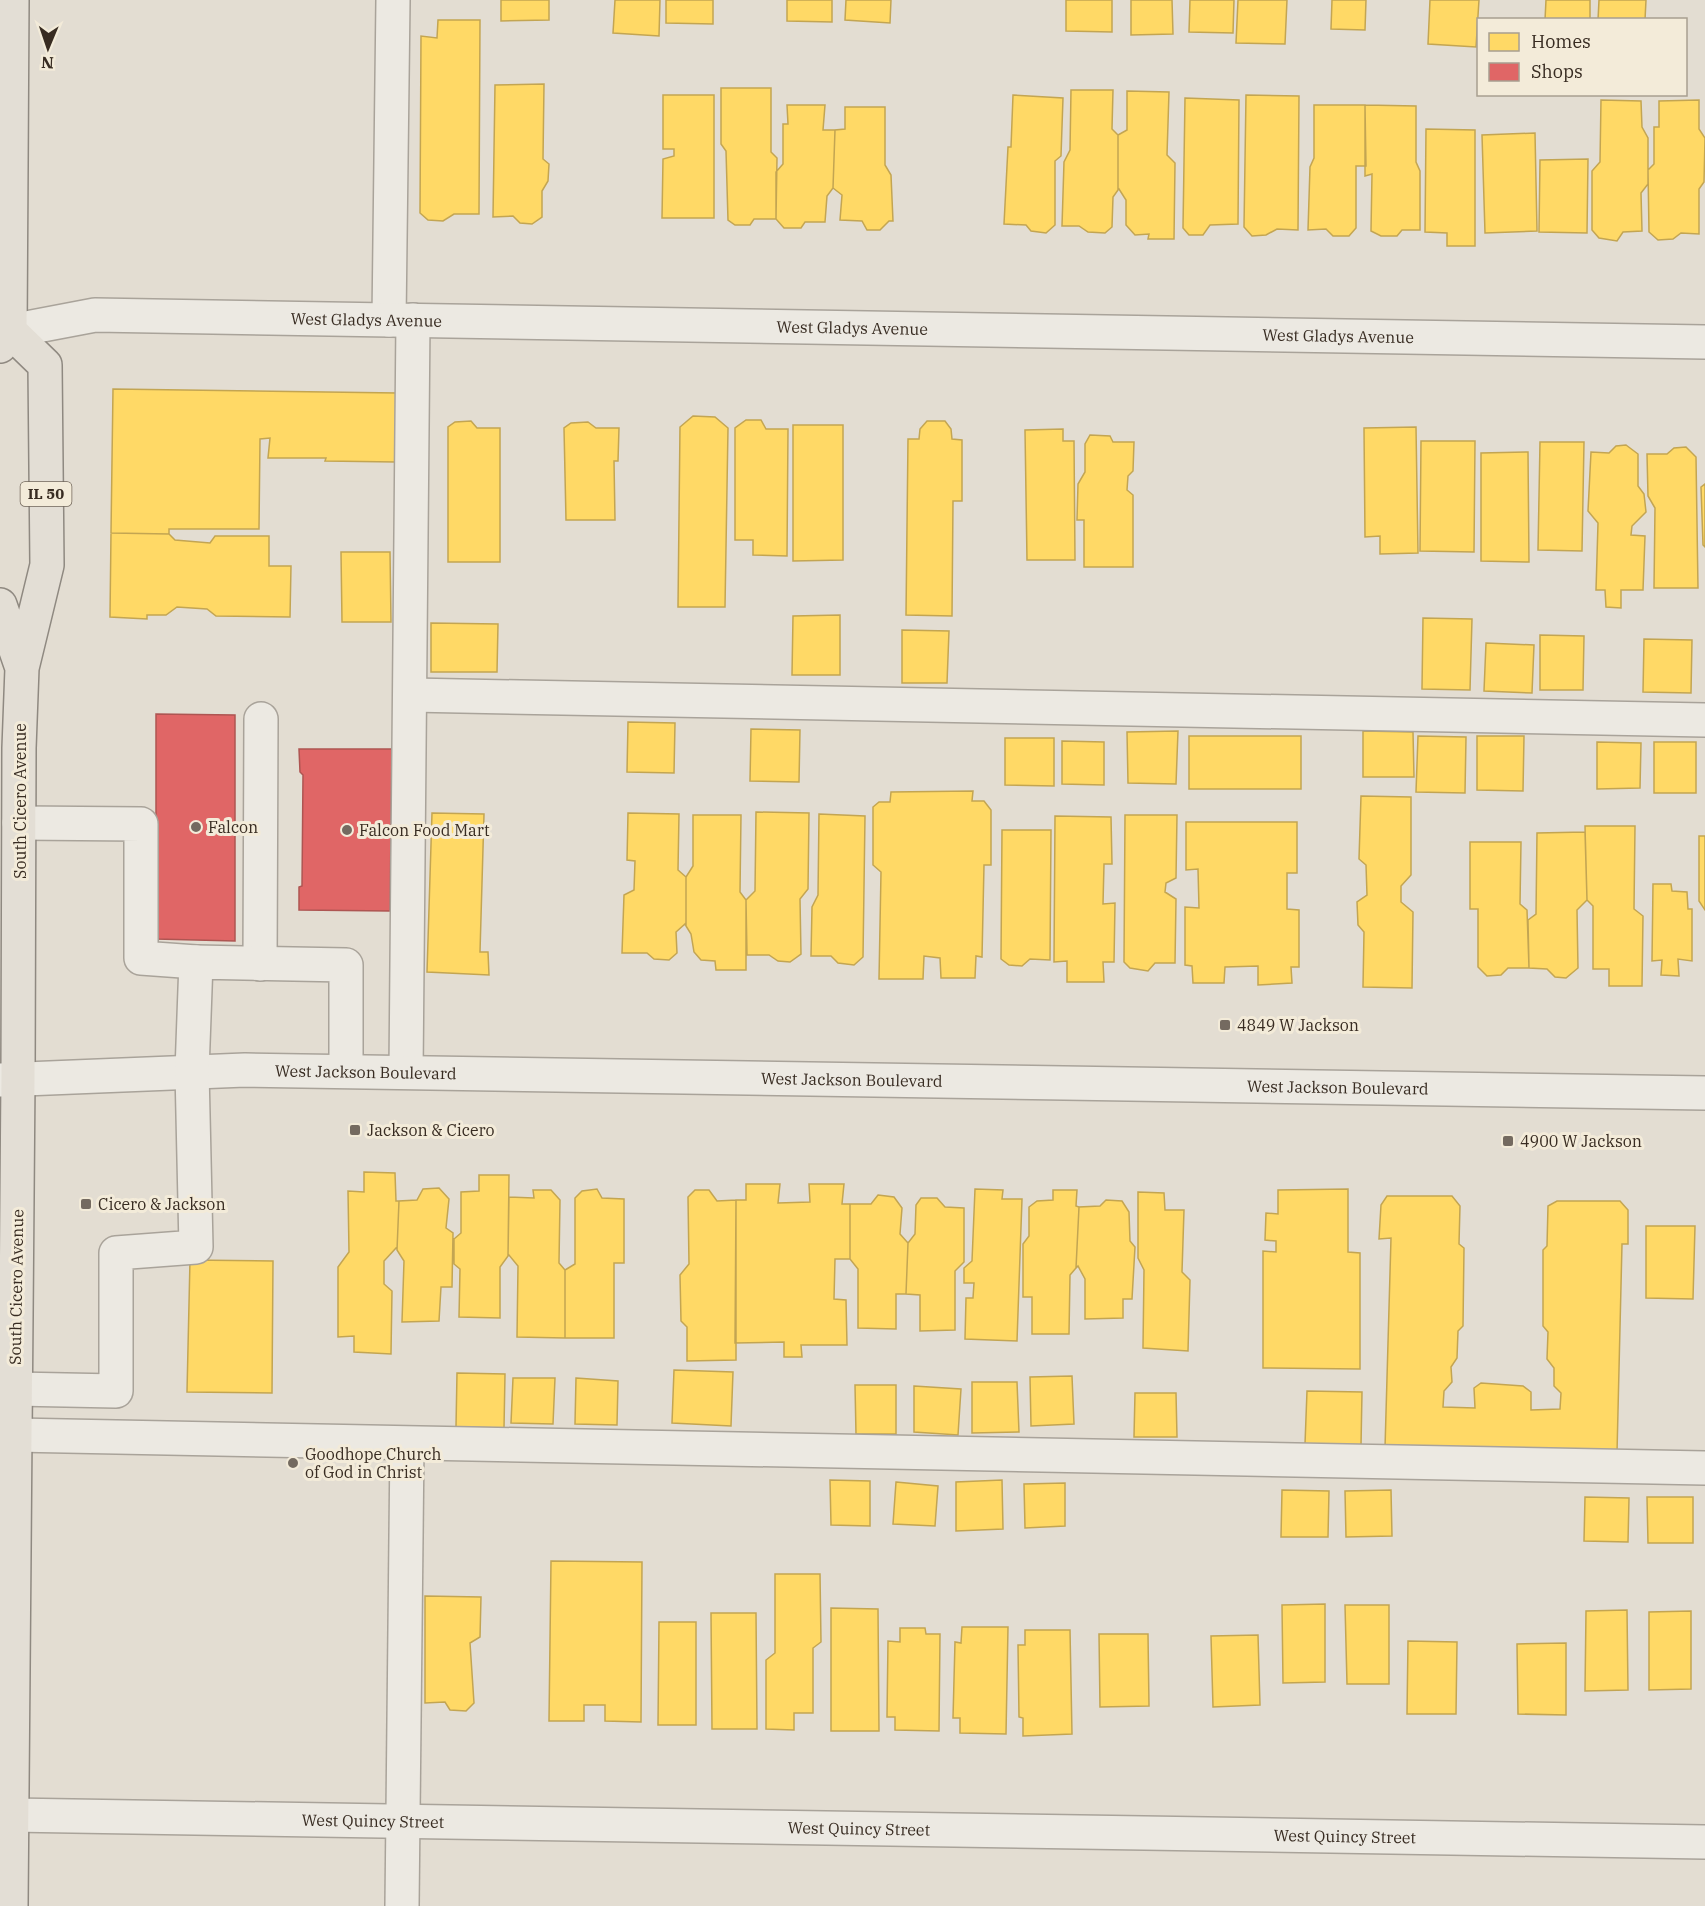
<svg xmlns="http://www.w3.org/2000/svg" width="1705" height="1906" font-family="'IBM Plex Serif',serif">
<style>
.homes{fill:#ffd966;stroke:#c3a552;stroke-width:1.5}
.shops{fill:#e06666;stroke:#ae5552;stroke-width:1.5}
.lines{fill:none;stroke-linecap:round;stroke-linejoin:round}
.minor-casing{stroke:#a9a39a;stroke-width:36}
.major-casing{stroke:#8f8981;stroke-width:36}
.minor{stroke:#ece9e2;stroke-width:33}
.major{stroke:#e3ded5;stroke-width:33}
.poi-dot{fill:#746a60;stroke:#f3ebd9;stroke-width:2}
.labels{text-anchor:middle;stroke-width:6;stroke-linejoin:round;paint-order:stroke}
.shield{fill:#f3ebd9;stroke:#706559;stroke-width:1.5}
.shield-label{font-size:15px;font-weight:bold;fill:#382c22}
.street-label{font-size:16px;fill:#382c22;stroke:#f3ebd9}
.poi-label{font-size:16px;fill:#382c22;stroke:#f3ebd9;text-anchor:start}
</style>
<rect width="100%" height="100%" fill="#e3ddd2"/>
<path class="homes" d="M 501,0 L 549,0 L 549,20 L 501,21 Z
M 615,0 L 660,0 L 659,36 L 613,33 Z
M 666,0 L 713,0 L 713,24 L 666,23 Z
M 787,0 L 832,0 L 832,22 L 787,21 Z
M 846,0 L 891,0 L 890,23 L 845,20 Z
M 1066,0 L 1112,0 L 1112,32 L 1066,31 Z
M 1131,0 L 1172,0 L 1173,34 L 1131,35 Z
M 1190,0 L 1234,0 L 1233,33 L 1189,32 Z
M 1238,0 L 1287,0 L 1285,44 L 1236,43 Z
M 1332,0 L 1366,0 L 1365,30 L 1331,29 Z
M 1430,0 L 1479,0 L 1476,47 L 1428,44 Z
M 1546,0 L 1590,0 L 1590,20 L 1545,20 Z
M 1599,0 L 1646,0 L 1645,20 L 1598,20 Z
M 438,20 L 480,20 L 479,214 L 454,214 L 443,221 L 428,220 L 420,213 L 421,36 L 437,38 Z
M 544,84 L 543,159 L 549,164 L 548,181 L 542,191 L 542,217 L 532,224 L 520,223 L 513,216 L 493,217 L 495,85 Z
M 721,88 L 771,88 L 771,152 L 777,158 L 776,219 L 754,219 L 750,225 L 735,225 L 728,220 L 726,151 L 721,144 Z
M 1071,90 L 1113,90 L 1112,129 L 1118,135 L 1118,190 L 1113,197 L 1112,227 L 1105,233 L 1088,232 L 1079,226 L 1062,226 L 1064,162 L 1070,150 Z
M 1127,91 L 1169,92 L 1167,155 L 1175,163 L 1174,239 L 1148,239 L 1149,234 L 1135,235 L 1126,225 L 1126,200 L 1119,189 L 1118,190 L 1118,135 L 1127,130 Z
M 663,95 L 714,95 L 714,218 L 662,218 L 663,159 L 674,156 L 674,149 L 663,149 Z
M 1013,95 L 1063,98 L 1061,156 L 1055,161 L 1055,225 L 1046,233 L 1031,231 L 1026,225 L 1004,224 L 1008,147 L 1011,147 Z
M 1246,95 L 1299,96 L 1298,230 L 1277,229 L 1266,235 L 1252,236 L 1244,227 Z
M 1185,98 L 1239,100 L 1238,224 L 1210,225 L 1203,235 L 1189,235 L 1183,228 Z
M 1601,100 L 1641,101 L 1642,127 L 1648,138 L 1648,184 L 1641,193 L 1642,231 L 1623,232 L 1617,241 L 1599,238 L 1592,230 L 1592,171 L 1600,162 Z
M 1699,100 L 1699,129 L 1705,138 L 1704,182 L 1699,189 L 1699,234 L 1681,233 L 1673,239 L 1658,240 L 1649,232 L 1648,170 L 1654,164 L 1654,127 L 1659,127 L 1659,101 Z
M 787,105 L 825,105 L 823,130 L 835,130 L 833,188 L 827,196 L 825,222 L 805,222 L 801,228 L 784,228 L 776,219 L 776,172 L 783,164 L 783,124 L 788,124 Z
M 1314,105 L 1365,105 L 1366,166 L 1356,166 L 1356,228 L 1349,236 L 1333,236 L 1326,229 L 1308,230 L 1310,167 L 1314,158 Z
M 1365,105 L 1416,106 L 1416,162 L 1420,171 L 1420,230 L 1402,230 L 1397,236 L 1381,236 L 1371,231 L 1372,174 L 1365,176 Z
M 845,107 L 885,107 L 885,165 L 891,175 L 893,221 L 889,221 L 880,230 L 867,230 L 862,221 L 840,220 L 842,195 L 833,188 L 835,130 L 845,129 Z
M 1426,129 L 1475,130 L 1475,246 L 1447,246 L 1447,233 L 1425,232 Z
M 1535,133 L 1537,231 L 1485,233 L 1482,135 Z
M 1588,159 L 1587,233 L 1539,232 L 1540,160 Z
M 113,389 L 397,393 L 396,462 L 325,461 L 326,458 L 268,458 L 270,438 L 260,439 L 259,529 L 169,529 L 169,534 L 111,533 Z
M 693,416 L 715,417 L 728,428 L 725,607 L 678,607 L 680,427 Z
M 746,420 L 761,420 L 766,429 L 788,429 L 787,556 L 753,555 L 753,540 L 735,540 L 735,428 Z
M 471,421 L 477,428 L 500,428 L 500,562 L 448,562 L 448,427 L 455,422 Z
M 927,421 L 945,421 L 951,429 L 952,439 L 962,440 L 962,501 L 953,501 L 952,616 L 906,615 L 908,439 L 919,439 L 920,429 Z
M 588,422 L 596,428 L 619,428 L 618,461 L 614,461 L 615,520 L 566,520 L 564,428 L 571,423 Z
M 793,425 L 843,425 L 843,560 L 793,561 Z
M 1416,427 L 1418,553 L 1380,554 L 1380,536 L 1365,537 L 1364,428 Z
M 1063,429 L 1063,441 L 1074,441 L 1075,560 L 1027,560 L 1025,430 Z
M 1090,435 L 1110,436 L 1113,442 L 1134,442 L 1133,471 L 1128,476 L 1127,490 L 1133,495 L 1133,567 L 1084,567 L 1084,520 L 1077,520 L 1078,484 L 1085,472 L 1085,444 Z
M 1421,441 L 1475,441 L 1474,552 L 1420,551 Z
M 1540,442 L 1584,442 L 1582,551 L 1538,550 Z
M 1626,445 L 1638,454 L 1638,486 L 1644,494 L 1646,512 L 1632,526 L 1631,535 L 1645,536 L 1643,590 L 1621,590 L 1621,608 L 1606,607 L 1605,590 L 1596,590 L 1598,523 L 1588,511 L 1591,452 L 1609,453 L 1616,446 Z
M 1686,447 L 1696,457 L 1698,588 L 1654,588 L 1655,508 L 1648,496 L 1647,454 L 1667,454 L 1674,448 Z
M 1528,452 L 1529,562 L 1481,561 L 1481,453 Z
M 1705,484 L 1705,547 L 1703,545 L 1701,487 Z
M 111,533 L 169,534 L 175,540 L 210,543 L 215,536 L 269,536 L 269,566 L 291,566 L 290,617 L 216,616 L 207,609 L 177,607 L 166,615 L 147,615 L 147,619 L 110,617 Z
M 341,552 L 390,552 L 391,622 L 342,622 Z
M 840,615 L 840,675 L 792,675 L 793,616 Z
M 1423,618 L 1472,619 L 1470,690 L 1422,689 Z
M 431,623 L 498,624 L 497,672 L 431,672 Z
M 902,630 L 949,631 L 947,683 L 902,683 Z
M 1540,635 L 1584,636 L 1583,690 L 1540,690 Z
M 1644,639 L 1692,640 L 1691,693 L 1643,692 Z
M 1486,643 L 1534,645 L 1532,693 L 1484,691 Z
M 628,722 L 675,723 L 674,773 L 627,772 Z
M 751,729 L 800,730 L 799,782 L 750,781 Z
M 1178,731 L 1176,784 L 1128,783 L 1127,732 Z
M 1363,731 L 1413,732 L 1414,777 L 1363,777 Z
M 1189,736 L 1301,736 L 1301,789 L 1189,789 Z
M 1418,736 L 1466,737 L 1465,793 L 1416,792 Z
M 1477,736 L 1524,736 L 1523,791 L 1477,790 Z
M 1005,738 L 1054,738 L 1054,786 L 1005,785 Z
M 1062,741 L 1104,742 L 1104,785 L 1062,784 Z
M 1597,742 L 1641,743 L 1640,788 L 1597,789 Z
M 1654,742 L 1696,742 L 1696,793 L 1654,793 Z
M 973,791 L 972,801 L 984,801 L 991,810 L 991,865 L 984,865 L 982,957 L 976,956 L 975,978 L 941,978 L 940,958 L 924,956 L 923,979 L 879,979 L 881,872 L 873,865 L 873,807 L 879,802 L 890,802 L 891,792 Z
M 1361,796 L 1411,797 L 1411,875 L 1401,886 L 1401,902 L 1413,912 L 1412,988 L 1363,987 L 1364,932 L 1358,925 L 1357,902 L 1367,895 L 1366,865 L 1359,859 Z
M 756,812 L 809,813 L 808,889 L 800,899 L 801,954 L 790,962 L 778,961 L 769,955 L 747,955 L 746,900 L 755,891 Z
M 432,813 L 484,814 L 480,952 L 488,952 L 489,975 L 427,972 Z
M 628,813 L 679,814 L 678,870 L 686,877 L 686,926 L 685,924 L 676,932 L 677,953 L 669,960 L 654,959 L 647,953 L 622,953 L 624,895 L 634,890 L 635,861 L 627,860 Z
M 819,814 L 865,816 L 863,957 L 854,965 L 838,963 L 831,956 L 811,956 L 812,907 L 818,895 Z
M 693,815 L 741,815 L 740,892 L 746,900 L 746,970 L 716,970 L 715,961 L 701,960 L 694,952 L 691,934 L 686,926 L 686,877 L 693,866 Z
M 1125,815 L 1177,815 L 1176,878 L 1166,883 L 1165,892 L 1176,899 L 1175,963 L 1155,963 L 1148,971 L 1130,968 L 1124,962 Z
M 1055,816 L 1111,817 L 1112,864 L 1104,864 L 1103,904 L 1115,903 L 1114,962 L 1103,962 L 1104,982 L 1067,982 L 1067,961 L 1054,962 Z
M 1186,822 L 1297,822 L 1297,873 L 1287,873 L 1287,909 L 1299,910 L 1299,967 L 1291,967 L 1292,983 L 1258,985 L 1258,966 L 1225,967 L 1224,983 L 1193,983 L 1192,966 L 1185,965 L 1185,907 L 1199,908 L 1198,869 L 1186,870 Z
M 1585,826 L 1635,826 L 1634,909 L 1643,916 L 1642,986 L 1609,986 L 1609,969 L 1593,969 L 1593,906 L 1587,900 Z
M 1002,830 L 1051,830 L 1050,960 L 1030,959 L 1022,966 L 1009,965 L 1001,959 Z
M 1585,832 L 1587,900 L 1577,910 L 1578,968 L 1566,978 L 1555,977 L 1547,969 L 1529,968 L 1528,920 L 1536,914 L 1537,833 Z
M 1699,836 L 1705,836 L 1705,910 L 1699,901 Z
M 1470,842 L 1521,842 L 1520,904 L 1527,910 L 1529,968 L 1508,968 L 1501,975 L 1487,976 L 1478,967 L 1478,909 L 1470,909 Z
M 1653,884 L 1671,884 L 1672,891 L 1687,892 L 1688,909 L 1692,909 L 1692,961 L 1678,959 L 1679,976 L 1661,975 L 1662,960 L 1652,961 Z
M 364,1172 L 395,1173 L 396,1201 L 399,1201 L 397,1250 L 397,1247 L 384,1261 L 384,1284 L 392,1291 L 391,1354 L 354,1352 L 354,1336 L 338,1337 L 338,1267 L 349,1252 L 348,1191 L 364,1192 Z
M 479,1175 L 509,1175 L 508,1256 L 500,1267 L 500,1318 L 459,1317 L 460,1269 L 454,1264 L 454,1239 L 461,1233 L 461,1192 L 479,1191 Z
M 746,1184 L 780,1184 L 778,1203 L 810,1202 L 809,1184 L 844,1184 L 842,1204 L 850,1204 L 850,1259 L 835,1259 L 834,1299 L 846,1300 L 847,1345 L 801,1345 L 802,1357 L 784,1357 L 784,1342 L 735,1343 L 736,1200 L 746,1200 Z
M 439,1188 L 449,1199 L 446,1228 L 453,1233 L 452,1287 L 441,1287 L 439,1321 L 402,1322 L 404,1261 L 397,1250 L 399,1201 L 417,1200 L 423,1189 Z
M 597,1189 L 602,1198 L 624,1199 L 624,1263 L 614,1263 L 614,1338 L 565,1338 L 565,1270 L 575,1264 L 575,1198 L 582,1191 Z
M 975,1189 L 1003,1190 L 1002,1199 L 1022,1199 L 1017,1341 L 965,1339 L 966,1298 L 973,1298 L 974,1283 L 964,1283 L 964,1268 L 972,1261 Z
M 1348,1189 L 1348,1252 L 1360,1253 L 1360,1369 L 1263,1368 L 1263,1251 L 1276,1252 L 1276,1241 L 1265,1240 L 1266,1213 L 1278,1214 L 1278,1190 Z
M 533,1190 L 551,1190 L 560,1200 L 559,1263 L 565,1270 L 565,1338 L 517,1337 L 518,1266 L 509,1255 L 508,1256 L 509,1197 L 534,1198 Z
M 695,1190 L 709,1190 L 717,1201 L 736,1200 L 736,1360 L 687,1361 L 687,1327 L 681,1321 L 680,1275 L 689,1264 L 688,1197 Z
M 1053,1190 L 1077,1190 L 1076,1206 L 1079,1207 L 1076,1268 L 1070,1275 L 1069,1334 L 1032,1334 L 1032,1297 L 1023,1297 L 1023,1244 L 1029,1236 L 1029,1207 L 1037,1201 L 1053,1200 Z
M 1138,1192 L 1164,1193 L 1165,1210 L 1184,1210 L 1182,1272 L 1190,1280 L 1188,1351 L 1143,1348 L 1144,1270 L 1138,1258 Z
M 878,1195 L 894,1197 L 902,1208 L 900,1234 L 908,1243 L 906,1294 L 896,1294 L 896,1329 L 858,1328 L 858,1269 L 850,1259 L 850,1204 L 871,1204 Z
M 1387,1196 L 1452,1196 L 1460,1206 L 1459,1244 L 1464,1248 L 1463,1326 L 1458,1331 L 1457,1358 L 1451,1367 L 1452,1382 L 1444,1391 L 1443,1407 L 1475,1408 L 1474,1388 L 1481,1383 L 1523,1386 L 1531,1392 L 1531,1410 L 1560,1409 L 1561,1393 L 1554,1386 L 1554,1368 L 1547,1359 L 1548,1332 L 1543,1326 L 1543,1250 L 1547,1246 L 1548,1206 L 1557,1201 L 1620,1201 L 1628,1210 L 1628,1244 L 1622,1244 L 1617,1453 L 1385,1448 L 1391,1238 L 1379,1239 L 1381,1205 Z
M 921,1198 L 937,1198 L 945,1207 L 964,1208 L 964,1262 L 955,1271 L 955,1330 L 920,1331 L 920,1295 L 906,1294 L 908,1243 L 915,1234 L 916,1205 Z
M 1106,1200 L 1122,1201 L 1129,1212 L 1130,1241 L 1135,1247 L 1132,1299 L 1123,1299 L 1123,1318 L 1085,1319 L 1085,1279 L 1078,1266 L 1076,1268 L 1079,1207 L 1100,1206 Z
M 1646,1226 L 1695,1226 L 1693,1299 L 1646,1298 Z
M 190,1260 L 273,1261 L 272,1393 L 187,1392 Z
M 674,1370 L 733,1372 L 731,1426 L 672,1423 Z
M 457,1373 L 505,1374 L 504,1428 L 456,1427 Z
M 1072,1376 L 1074,1424 L 1031,1426 L 1030,1377 Z
M 513,1378 L 555,1378 L 553,1424 L 511,1423 Z
M 576,1378 L 618,1381 L 617,1425 L 575,1424 Z
M 972,1382 L 1017,1382 L 1019,1432 L 972,1433 Z
M 855,1385 L 896,1385 L 896,1434 L 856,1434 Z
M 914,1386 L 961,1389 L 958,1435 L 914,1432 Z
M 1307,1391 L 1362,1392 L 1361,1446 L 1305,1444 Z
M 1135,1393 L 1176,1393 L 1177,1437 L 1134,1437 Z
M 830,1480 L 870,1481 L 870,1526 L 831,1525 Z
M 1002,1480 L 1003,1529 L 956,1531 L 956,1482 Z
M 896,1482 L 938,1486 L 935,1526 L 893,1524 Z
M 1065,1483 L 1065,1526 L 1025,1528 L 1024,1484 Z
M 1282,1490 L 1329,1491 L 1328,1537 L 1281,1537 Z
M 1391,1490 L 1392,1536 L 1346,1537 L 1345,1491 Z
M 1585,1497 L 1629,1498 L 1628,1542 L 1584,1541 Z
M 1647,1497 L 1693,1497 L 1693,1543 L 1648,1543 Z
M 551,1561 L 642,1562 L 641,1722 L 605,1721 L 605,1705 L 584,1705 L 584,1721 L 549,1721 Z
M 775,1574 L 820,1574 L 821,1642 L 813,1648 L 813,1713 L 794,1713 L 794,1730 L 766,1729 L 766,1660 L 775,1653 Z
M 425,1596 L 481,1597 L 480,1637 L 470,1643 L 474,1703 L 466,1711 L 450,1710 L 445,1702 L 425,1703 Z
M 1325,1604 L 1325,1682 L 1283,1683 L 1282,1605 Z
M 1345,1605 L 1389,1605 L 1389,1684 L 1347,1684 Z
M 831,1608 L 878,1609 L 879,1731 L 831,1731 Z
M 1627,1610 L 1628,1690 L 1585,1691 L 1586,1611 Z
M 1691,1611 L 1691,1689 L 1649,1690 L 1649,1612 Z
M 711,1613 L 756,1613 L 757,1729 L 712,1729 Z
M 659,1622 L 696,1622 L 696,1725 L 658,1725 Z
M 962,1627 L 1008,1627 L 1006,1734 L 960,1733 L 960,1718 L 953,1718 L 955,1642 L 961,1643 Z
M 900,1628 L 925,1628 L 926,1634 L 940,1634 L 939,1731 L 895,1730 L 895,1717 L 887,1717 L 888,1641 L 900,1642 Z
M 1025,1630 L 1070,1630 L 1072,1734 L 1023,1736 L 1023,1718 L 1019,1717 L 1018,1645 L 1025,1645 Z
M 1099,1634 L 1148,1634 L 1149,1706 L 1100,1707 Z
M 1258,1635 L 1260,1705 L 1213,1707 L 1211,1636 Z
M 1408,1641 L 1457,1642 L 1456,1714 L 1407,1714 Z
M 1566,1643 L 1566,1715 L 1518,1714 L 1517,1644 Z"/>
<path class="shops" d="M 156,714 L 235,715 L 235,941 L 156,939 Z
M 299,749 L 392,749 L 390,911 L 299,910 L 299,887 L 302,886 L 303,775 L 300,772 Z"/>
<g class="lines">
<g class="minor-casing">
<g id="minor">
<path d="M 389,320 L 393,0"/>
<path id="s1" d="M 0,333 L 95,315 L 1705,342"/>
<path d="M 411,695 L 1705,720"/>
<path d="M 19,823 L 141,824 L 141,958 L 196,962"/>
<path d="M 260,964 L 261,719"/>
<path d="M 406,1072 L 413,320"/>
<path id="s2" d="M 0,1080 L 245,1070 L 1705,1093"/>
<path d="M 15,1389 L 116,1391 L 116,1253 L 196,1247 L 192,1071 L 196,962 L 346,965 L 346,1071"/>
<path d="M 15,1435 L 1705,1468"/>
<path id="s3" d="M 11,1815 L 1705,1842"/>
<path d="M 402,1906 L 407,1444"/>
</g>
</g>
<g class="major-casing">
<path id="major" d="M 10,331 L 45,365 L 47,565 L 22,668 L 19,748 L 18,1078 L 11,1906
M 0,346 L 10,331 L 12,0
M 0,605 L 22,668"/>
</g>
<use href="#minor" class="minor"/>
<use href="#major" class="major"/>
</g>
<g class="poi-dot">
<circle cx="196" cy="827" r="6"/>
<circle cx="347" cy="830" r="6"/>
<rect x="1219" y="1019" width="12" height="12" rx="3"/>
<rect x="349" y="1124" width="12" height="12" rx="3"/>
<rect x="1502" y="1135" width="12" height="12" rx="3"/>
<rect x="80" y="1198" width="12" height="12" rx="3"/>
<circle cx="293" cy="1463" r="6"/>
</g>
<g class="labels">
<rect class="shield" x="20.5" y="482" width="51" height="24" rx="4.5"/>
<g class="shield-label">
<text x="46" y="499">IL 50</text>
</g>
<g class="street-label">
<text dy="6" stroke="none"><textPath href="#s1" startOffset="368">West Gladys Avenue</textPath></text>
<text dy="6" stroke="none"><textPath href="#s1" startOffset="854">West Gladys Avenue</textPath></text>
<text dy="6" stroke="none"><textPath href="#s1" startOffset="1340">West Gladys Avenue</textPath></text>
<text transform="translate(20 801) rotate(-90)" y="6">South Cicero Avenue</text>
<text dy="6" stroke="none"><textPath href="#s2" startOffset="366">West Jackson Boulevard</textPath></text>
<text dy="6" stroke="none"><textPath href="#s2" startOffset="852">West Jackson Boulevard</textPath></text>
<text dy="6" stroke="none"><textPath href="#s2" startOffset="1338">West Jackson Boulevard</textPath></text>
<text transform="translate(16 1287) rotate(-89)" y="6">South Cicero Avenue</text>
<text dy="6" stroke="none"><textPath href="#s3" startOffset="362">West Quincy Street</textPath></text>
<text dy="6" stroke="none"><textPath href="#s3" startOffset="848">West Quincy Street</textPath></text>
<text dy="6" stroke="none"><textPath href="#s3" startOffset="1334">West Quincy Street</textPath></text>
</g>
<g class="poi-label">
<text x="208" y="833">Falcon</text>
<text x="359" y="836">Falcon Food Mart</text>
<text x="1237" y="1031">4849 W Jackson</text>
<text x="367" y="1136">Jackson &amp; Cicero</text>
<text x="1520" y="1147">4900 W Jackson</text>
<text x="98" y="1210">Cicero &amp; Jackson</text>
<text x="305" y="1460">Goodhope Church<tspan x="305" dy="18">of God in Christ</tspan></text>
</g>
</g>
<rect x="1477" y="18" width="210" height="78" fill="#f3ebd9" stroke="#a89f90" stroke-width="1.5"/>
<rect x="1489" y="33" width="30" height="18" fill="#ffd966" stroke="#a89f90" stroke-width="1.5"/>
<text x="1531" y="48" font-size="18" fill="#382c22">Homes</text>
<rect x="1489" y="63" width="30" height="18" fill="#e06666" stroke="#a89f90" stroke-width="1.5"/>
<text x="1531" y="78" font-size="18" fill="#382c22">Shops</text>
<g transform="translate(48 48) rotate(182)" stroke="#f3ebd9" stroke-width="4.5" paint-order="stroke">
<path d="M0-4.5L10 22L0 15L-10 22Z" fill="#382c22"/>
<text y="-9" font-size="16" font-weight="bold" text-anchor="middle" fill="#382c22">N</text>
</g>
</svg>
